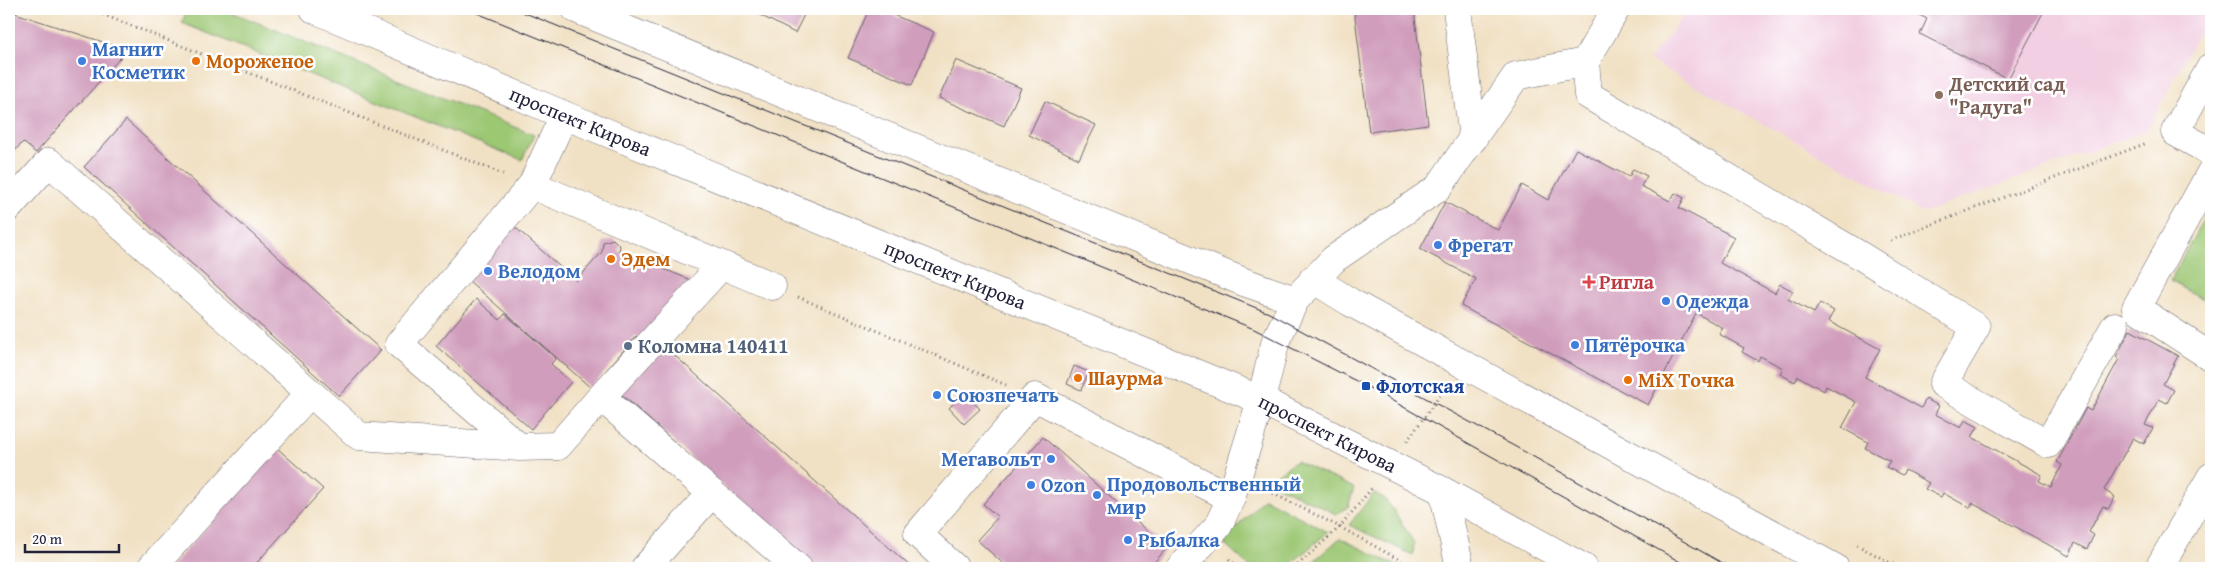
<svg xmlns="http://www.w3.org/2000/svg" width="2220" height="577" font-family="'Gentium Book Plus',serif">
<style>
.built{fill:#f2cfe2}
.green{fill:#9cc773;stroke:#5f7457}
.building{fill:#d09dbc}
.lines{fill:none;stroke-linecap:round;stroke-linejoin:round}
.minor-casing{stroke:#6a656b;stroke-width:29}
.major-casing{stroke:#6a656b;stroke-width:29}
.path{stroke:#6a656b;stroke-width:3;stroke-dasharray:1 4;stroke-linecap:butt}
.minor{stroke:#fff;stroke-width:28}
.major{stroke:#fff;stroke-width:28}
.tram{stroke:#22223b;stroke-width:1}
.shop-dot{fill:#3f7fe0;stroke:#fff;stroke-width:2}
.food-dot{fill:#e8710a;stroke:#fff;stroke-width:2}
.education-dot{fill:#8d6e63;stroke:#fff;stroke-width:2}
.health-dot{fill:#e0444e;stroke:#fff;stroke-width:2}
.service-dot{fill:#5c6f8a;stroke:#fff;stroke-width:2}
.transit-dot{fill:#1a4fb4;stroke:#fff;stroke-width:2}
.labels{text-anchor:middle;stroke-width:5;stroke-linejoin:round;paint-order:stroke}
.shop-label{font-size:20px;font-weight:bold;fill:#366cbe;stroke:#fff;text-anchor:start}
.food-label{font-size:20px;font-weight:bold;fill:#c56008;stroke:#fff;text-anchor:start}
.education-label{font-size:20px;font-weight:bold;fill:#785e54;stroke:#fff;text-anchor:start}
.street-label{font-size:20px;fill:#22223b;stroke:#fff}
.health-label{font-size:20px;font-weight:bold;fill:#be3a42;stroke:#fff;text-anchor:start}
.service-label{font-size:20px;font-weight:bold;fill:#4e5e75;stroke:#fff;text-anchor:start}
.transit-label{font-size:20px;font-weight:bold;fill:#164399;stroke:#fff;text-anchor:start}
</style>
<rect width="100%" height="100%" fill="#fff"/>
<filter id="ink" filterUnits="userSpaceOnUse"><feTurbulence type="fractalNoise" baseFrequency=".02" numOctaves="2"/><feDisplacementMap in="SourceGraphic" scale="10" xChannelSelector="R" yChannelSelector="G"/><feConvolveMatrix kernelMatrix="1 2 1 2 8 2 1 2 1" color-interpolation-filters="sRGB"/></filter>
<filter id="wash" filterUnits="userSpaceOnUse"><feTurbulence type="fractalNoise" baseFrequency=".0096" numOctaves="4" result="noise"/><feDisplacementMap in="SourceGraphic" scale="20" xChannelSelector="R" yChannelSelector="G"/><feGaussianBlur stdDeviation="1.12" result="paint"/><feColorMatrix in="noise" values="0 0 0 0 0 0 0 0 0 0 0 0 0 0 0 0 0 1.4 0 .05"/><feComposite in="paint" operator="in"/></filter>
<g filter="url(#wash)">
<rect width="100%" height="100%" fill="#f1e1c4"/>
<path class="built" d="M 1689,9 L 2211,9 L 2147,130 L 1924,213 L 1649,60 Z"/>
<path class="green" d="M 187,9 L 224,9 L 534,135 L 522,160 L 182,23 Z
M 2211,205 L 2211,303 L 2170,281 Z
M 1296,461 L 1354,488 L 1348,507 L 1336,514 L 1268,481 Z
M 1374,493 L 1384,498 L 1394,511 L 1414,543 L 1413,555 L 1349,525 Z
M 1264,498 L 1328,532 L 1286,568 L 1251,568 L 1223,542 Z
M 1340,538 L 1401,568 L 1306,568 Z"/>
<g id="blocks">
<path class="building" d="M 748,9 L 807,9 L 795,33 Z
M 869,9 L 879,9 L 934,32 L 912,85 L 848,58 Z
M 1354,9 L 1414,9 L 1428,124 L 1369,132 Z
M 1908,9 L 2045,9 L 2008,79 L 1920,34 L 1927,19 Z
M 9,11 L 127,50 L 36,153 L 23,142 L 9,157 Z
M 956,60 L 1021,88 L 1004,126 L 939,98 Z
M 1045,101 L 1096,125 L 1079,159 L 1029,135 Z
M 126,120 L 381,350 L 339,396 L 84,167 Z
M 1576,149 L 1629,177 L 1633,169 L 1647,176 L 1641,186 L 1670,201 L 1675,193 L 1684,198 L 1679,208 L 1734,237 L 1720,263 L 1775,293 L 1780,284 L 1793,291 L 1788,299 L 1814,313 L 1820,303 L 1834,311 L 1828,321 L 1880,349 L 1865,377 L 1921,408 L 1926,399 L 1939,406 L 1935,414 L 1961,428 L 1965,420 L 1978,427 L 1972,437 L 2042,475 L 2039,481 L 2051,487 L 2062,465 L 2057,462 L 2086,408 L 2091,411 L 2119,359 L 2116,357 L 2130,330 L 2178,356 L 2163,384 L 2174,390 L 2167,403 L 2159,399 L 2145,425 L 2153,428 L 2144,444 L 2133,438 L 2104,490 L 2115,497 L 2108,509 L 2103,506 L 2089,532 L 2094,535 L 2087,549 L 2075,543 L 2069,556 L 1972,503 L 1970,508 L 1943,493 L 1941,497 L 1925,489 L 1929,483 L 1905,470 L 1902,475 L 1886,467 L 1890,461 L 1865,448 L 1868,442 L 1842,428 L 1856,402 L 1826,386 L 1824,391 L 1798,376 L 1795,382 L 1780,374 L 1783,368 L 1760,356 L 1758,361 L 1742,352 L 1744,348 L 1719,334 L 1723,328 L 1696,313 L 1648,405 L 1461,306 L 1476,279 L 1420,249 L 1445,202 L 1498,230 L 1522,185 L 1548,200 Z
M 515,227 L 576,281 L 602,252 L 603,242 L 613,239 L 620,246 L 619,251 L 691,280 L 639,339 L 636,336 L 591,388 L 468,280 Z
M 476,299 L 500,320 L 505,314 L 556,358 L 551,364 L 571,382 L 531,429 L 436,346 Z
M 663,345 L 912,568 L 814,568 L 620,393 Z
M 1074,366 L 1089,372 L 1081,390 L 1067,384 Z
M 964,393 L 980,409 L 964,424 L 949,408 Z
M 1043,437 L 1167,548 L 1149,568 L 1008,568 L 977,540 L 998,517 L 983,504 Z
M 277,448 L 323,489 L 252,568 L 170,568 Z
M 1202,563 L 1208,568 L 1198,568 Z"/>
</g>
</g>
<g filter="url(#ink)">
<use href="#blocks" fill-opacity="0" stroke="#6a656b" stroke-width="1"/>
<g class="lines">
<g class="minor-casing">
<path id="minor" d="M 576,9 L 1244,282 L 1295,300
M 1457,9 L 1473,139
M 1585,62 L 1588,95 L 1856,253 L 1976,327 L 1943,384 L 2048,444 L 2115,326
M 2211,67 L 2175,132 L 2211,152
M 2211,172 L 2136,308 L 2211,357
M 532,185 L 772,286
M 9,207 L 49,162 L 359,436 L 519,447 L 558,446 L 601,397 L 798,568
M 1313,279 L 1350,302 L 1835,568
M 601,397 L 722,265
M 519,447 L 399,344 L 532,185 L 564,115
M 1443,491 L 1460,568
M 151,568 L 310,393
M 645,568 L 712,493
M 955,568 L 918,534 L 1035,397 L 1231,498
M 1180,568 L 1218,526 L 1231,498 L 1261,400 L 1276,340 L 1295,300 L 1334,259 L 1438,188 L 1516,76 L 1585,62 L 1616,9
M 2159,568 L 2211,477"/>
</g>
<g class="major-casing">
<g id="major">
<path id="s1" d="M 314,9 L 564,115 L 1261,400 L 1443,491 L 1584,568"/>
</g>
</g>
<path class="path" d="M 89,9 L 503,174
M 1891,240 L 2147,143
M 798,297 L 1006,385
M 1407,441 L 1446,387
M 1264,489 L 1340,527 L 1414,568
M 1857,545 L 1900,568
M 1229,559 L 1239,568
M 1294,568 L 1340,527 L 1372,488"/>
<use href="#minor" class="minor"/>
<use href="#major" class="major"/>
<path class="tram" d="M 467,9 L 1254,329 L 1366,386 L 1691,568
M 515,9 L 1269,313 L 1525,452 L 1731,568"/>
</g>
</g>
<g class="shop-dot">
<circle cx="82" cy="61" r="5"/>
<circle cx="1438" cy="245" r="5"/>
<circle cx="488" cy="271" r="5"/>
<circle cx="1666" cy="301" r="5"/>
<circle cx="1575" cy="345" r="5"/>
<circle cx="937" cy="395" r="5"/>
<circle cx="1051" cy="459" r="5"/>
<circle cx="1031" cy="485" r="5"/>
<circle cx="1097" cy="495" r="5"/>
<circle cx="1128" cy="540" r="5"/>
</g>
<g class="food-dot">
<circle cx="196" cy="61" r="5"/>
<circle cx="611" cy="259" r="5"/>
<circle cx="1078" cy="378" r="5"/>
<circle cx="1628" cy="380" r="5"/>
</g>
<circle class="education-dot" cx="1939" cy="95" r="5"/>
<path class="health-dot" d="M1586.5 274.5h5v5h5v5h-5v5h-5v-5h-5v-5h5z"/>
<circle class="service-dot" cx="628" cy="346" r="5"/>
<rect class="transit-dot" x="1361" y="381" width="10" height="10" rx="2.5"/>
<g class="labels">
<g class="shop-label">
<text x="92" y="56">Магнит<tspan x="92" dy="23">Косметик</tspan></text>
<text x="1448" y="252">Фрегат</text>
<text x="498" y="278">Велодом</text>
<text x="1676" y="308">Одежда</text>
<text x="1585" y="352">Пятёрочка</text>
<text x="947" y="402">Союзпечать</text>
<text x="1041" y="466" text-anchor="end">Мегавольт</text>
<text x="1107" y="491">Продовольственный<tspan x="1107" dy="23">мир</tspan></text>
<text x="1041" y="492">Ozon</text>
<text x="1138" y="547">Рыбалка</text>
</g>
<g class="food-label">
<text x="206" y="68">Мороженое</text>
<text x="621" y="266">Эдем</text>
<text x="1088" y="385">Шаурма</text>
<text x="1638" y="387">MiX Точка</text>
</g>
<g class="education-label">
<text x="1949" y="91">Детский сад<tspan x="1949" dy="23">"Радуга"</tspan></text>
</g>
<g class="street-label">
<text dy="7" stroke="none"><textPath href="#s1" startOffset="289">проспект Кирова</textPath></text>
<text dy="7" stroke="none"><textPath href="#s1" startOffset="694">проспект Кирова</textPath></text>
<text dy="7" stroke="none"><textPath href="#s1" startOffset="1099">проспект Кирова</textPath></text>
</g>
<g class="health-label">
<text x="1599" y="289">Ригла</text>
</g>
<g class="service-label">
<text x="638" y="353">Коломна 140411</text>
</g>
<g class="transit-label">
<text x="1376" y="393">Флотская</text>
</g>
</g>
<rect width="2220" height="577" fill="none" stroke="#fff" stroke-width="30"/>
<path d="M25 544v8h94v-8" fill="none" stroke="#22223b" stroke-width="2.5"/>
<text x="32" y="544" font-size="15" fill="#22223b" stroke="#ffffff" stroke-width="4" paint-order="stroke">20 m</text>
</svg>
